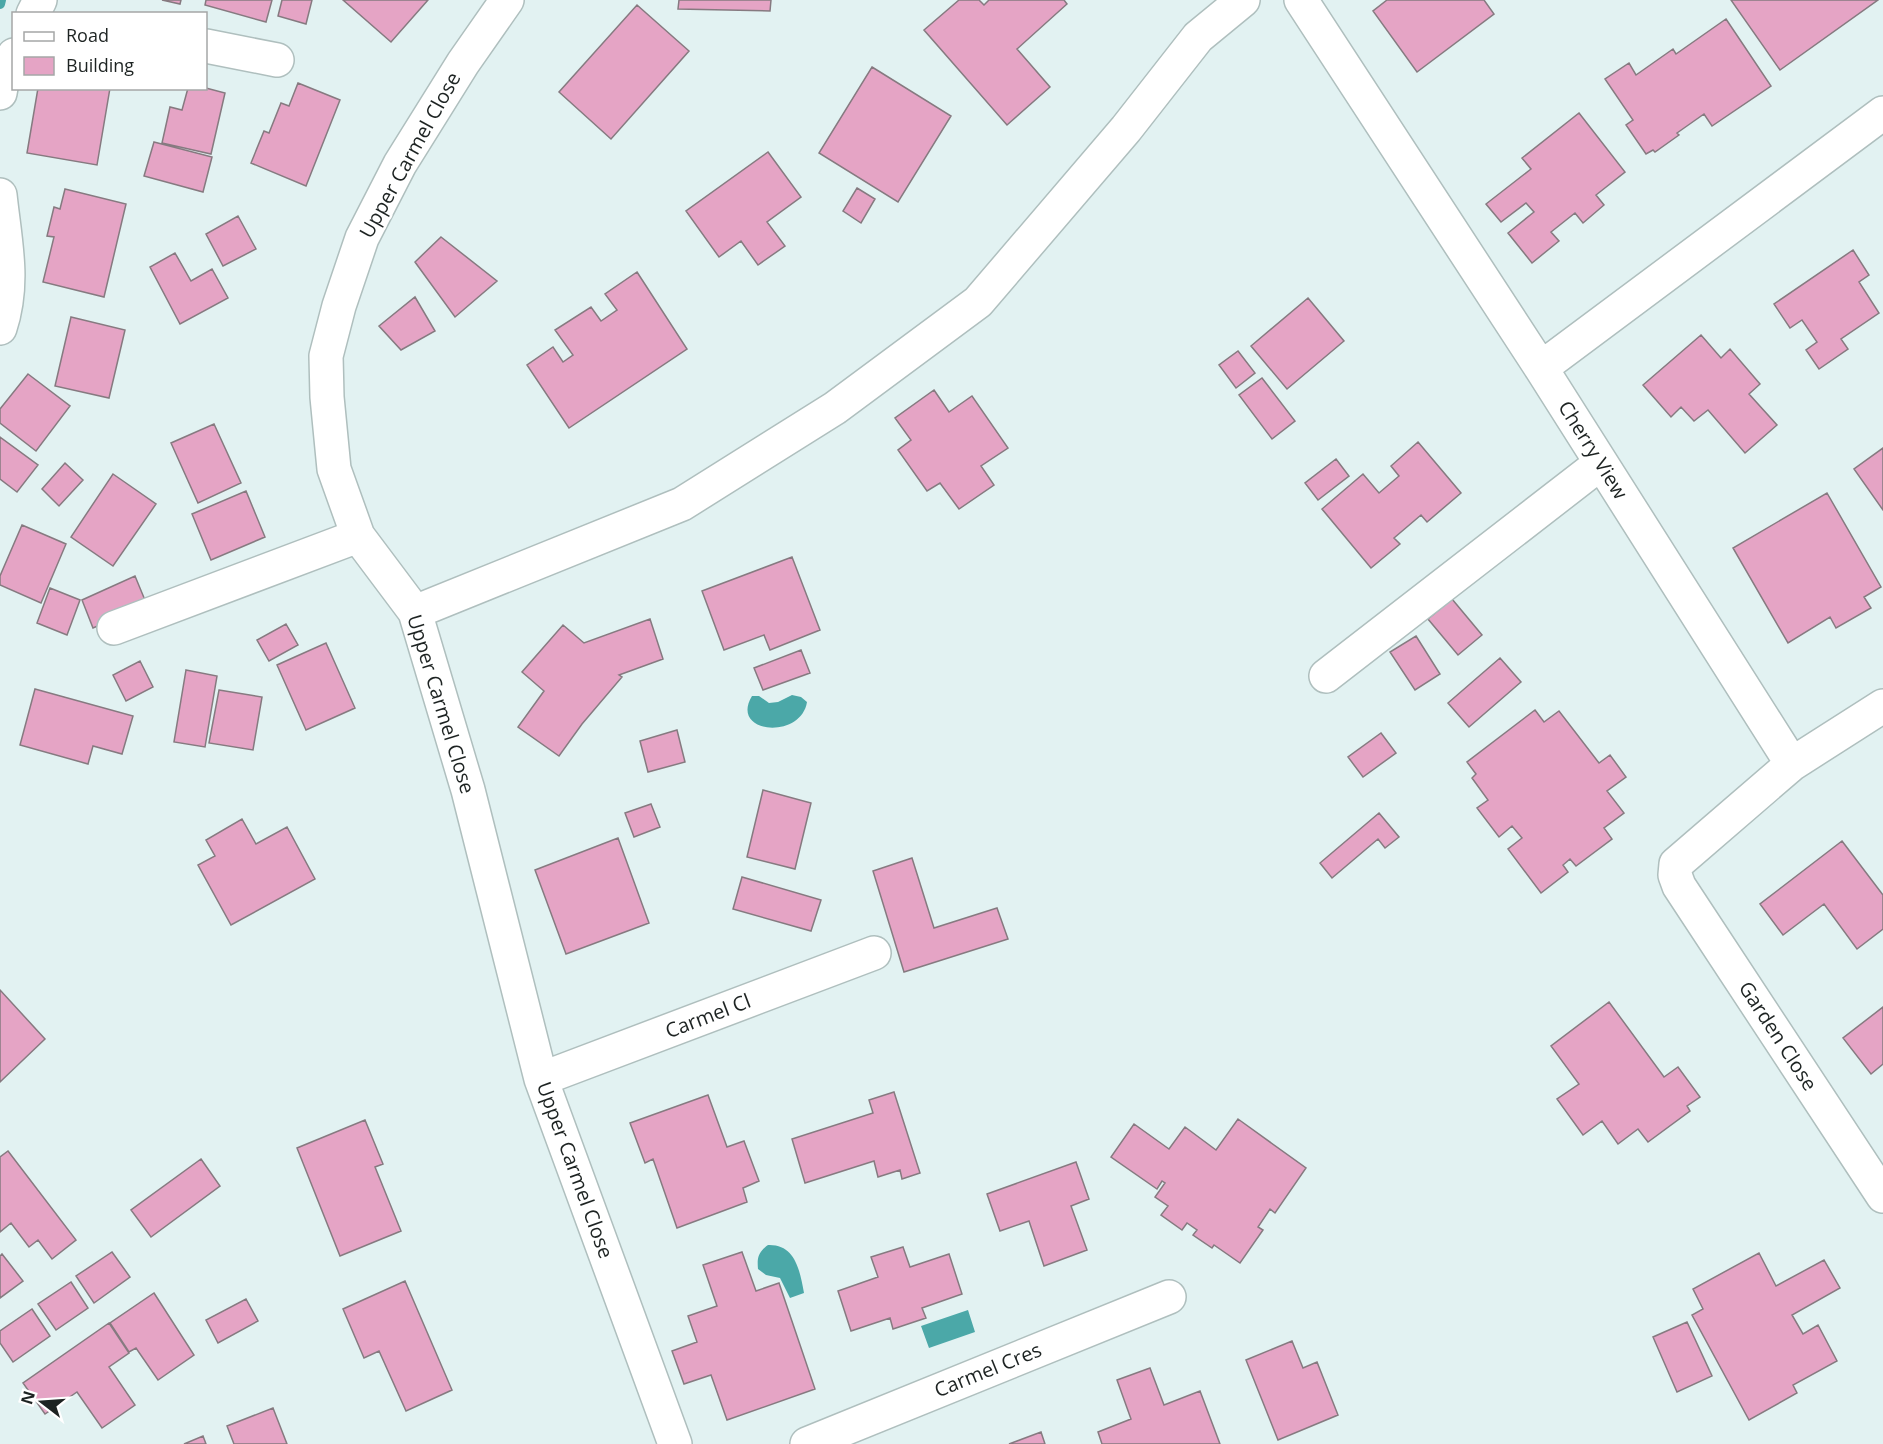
<svg xmlns="http://www.w3.org/2000/svg" width="1883" height="1444" font-family="'Open Sans',sans-serif">
<style>
.water{fill:#4ba8a8}
.lines{fill:none;stroke-linecap:round;stroke-linejoin:round}
.stream{stroke:#4ba8a8;stroke-width:10}
.building{fill:#e5a4c5;stroke:#867a80;stroke-width:1.5}
.minor-casing{stroke:#afbfbe;stroke-width:36}
.minor{stroke:#fff;stroke-width:33}
.labels{text-anchor:middle;stroke-width:5;stroke-linejoin:round;paint-order:stroke}
.street-label{font-size:20px;fill:#1d2322;stroke:#fff}
</style>
<rect width="100%" height="100%" fill="#e2f2f2"/>
<path class="water" d="M 792,695 L 801,697 L 807,702 C 801,740 729,734 752,696 L 759,696 L 769,703 L 778,702 Z
M 768,1245 C 796,1244 800,1272 804,1293 L 790,1298 L 780,1278 L 766,1275 L 758,1269 C 757,1258 758,1252 768,1245 Z
M 968,1310 L 975,1332 L 929,1348 L 921,1326 Z"/>
<g class="lines">
<path class="stream" d="M 0,4 L 1,0"/>
</g>
<path class="building" d="M 162,0 L 181,0 L 180,4 Z
M 206,0 L 272,0 L 266,22 L 205,5 Z
M 282,0 L 312,0 L 306,24 L 278,16 Z
M 343,0 L 428,0 L 391,42 Z
M 679,0 L 771,0 L 770,11 L 678,9 Z
M 959,0 L 979,0 L 984,5 L 989,0 L 1064,0 L 1067,4 L 1017,49 L 1050,87 L 1007,125 L 924,30 Z
M 1387,0 L 1484,0 L 1494,14 L 1417,72 L 1373,11 Z
M 1731,0 L 1878,0 L 1780,70 Z
M 637,5 L 689,51 L 611,139 L 559,92 Z
M 1726,19 L 1771,86 L 1712,126 L 1704,114 L 1677,133 L 1679,135 L 1655,152 L 1653,150 L 1646,154 L 1626,125 L 1633,120 L 1605,79 L 1629,63 L 1636,75 L 1673,49 L 1676,54 Z
M 872,67 L 951,116 L 898,202 L 819,153 Z
M 298,83 L 340,100 L 306,186 L 251,163 L 264,131 L 269,133 L 281,103 L 289,106 Z
M 38,88 L 110,88 L 97,165 L 27,153 Z
M 188,88 L 206,88 L 225,93 L 211,154 L 162,143 L 170,107 L 182,110 Z
M 1579,113 L 1625,172 L 1596,195 L 1604,205 L 1583,223 L 1575,213 L 1551,232 L 1559,241 L 1532,263 L 1508,233 L 1534,212 L 1526,203 L 1501,222 L 1486,204 L 1531,169 L 1522,158 Z
M 154,142 L 212,157 L 203,192 L 144,176 Z
M 768,152 L 801,197 L 767,222 L 785,246 L 758,265 L 741,241 L 719,257 L 686,211 Z
M 857,188 L 875,199 L 861,223 L 843,211 Z
M 65,189 L 126,204 L 104,297 L 43,282 L 54,237 L 47,236 L 54,207 L 60,209 Z
M 238,216 L 256,249 L 223,266 L 206,234 Z
M 441,237 L 497,281 L 455,317 L 415,262 Z
M 1853,250 L 1869,275 L 1859,282 L 1879,313 L 1841,339 L 1848,349 L 1819,369 L 1806,350 L 1817,342 L 1802,320 L 1790,328 L 1774,304 Z
M 175,253 L 191,281 L 212,269 L 228,298 L 180,324 L 150,267 Z
M 637,272 L 687,349 L 569,428 L 527,365 L 553,347 L 563,362 L 573,355 L 555,330 L 591,307 L 601,321 L 617,310 L 605,294 Z
M 415,297 L 435,331 L 401,350 L 379,326 Z
M 1308,298 L 1344,341 L 1287,389 L 1251,346 Z
M 71,317 L 125,330 L 109,398 L 55,386 Z
M 1701,335 L 1721,358 L 1730,349 L 1760,384 L 1749,394 L 1777,425 L 1745,453 L 1708,410 L 1694,421 L 1681,407 L 1671,417 L 1643,385 Z
M 1238,351 L 1255,373 L 1236,388 L 1219,365 Z
M 28,374 L 70,406 L 36,451 L 0,423 L 0,409 Z
M 1262,378 L 1295,421 L 1272,439 L 1239,395 Z
M 934,390 L 949,412 L 972,396 L 1008,448 L 981,466 L 994,485 L 959,509 L 940,483 L 927,491 L 898,450 L 911,440 L 895,418 Z
M 214,424 L 241,483 L 198,503 L 171,443 Z
M 0,437 L 38,465 L 17,492 L 0,479 Z
M 1418,442 L 1461,493 L 1427,522 L 1421,515 L 1394,538 L 1400,544 L 1371,568 L 1322,509 L 1363,474 L 1379,493 L 1399,476 L 1391,466 Z
M 1883,448 L 1883,510 L 1854,469 Z
M 1336,459 L 1349,476 L 1318,500 L 1305,483 Z
M 65,463 L 83,480 L 59,506 L 42,489 Z
M 113,474 L 156,504 L 113,566 L 71,537 Z
M 246,491 L 265,537 L 211,560 L 192,514 Z
M 1827,493 L 1881,587 L 1864,597 L 1871,608 L 1836,628 L 1830,617 L 1788,643 L 1733,548 Z
M 22,525 L 66,544 L 41,603 L 0,585 L 0,576 Z
M 792,557 L 820,630 L 770,650 L 764,635 L 724,650 L 702,591 Z
M 135,576 L 147,605 L 93,628 L 82,600 Z
M 50,588 L 80,600 L 67,635 L 37,623 Z
M 1452,599 L 1482,635 L 1458,655 L 1428,619 Z
M 650,619 L 663,659 L 619,675 L 622,677 L 582,724 L 559,756 L 518,727 L 544,691 L 522,672 L 563,625 L 584,643 Z
M 286,624 L 298,645 L 269,661 L 257,640 Z
M 1416,636 L 1440,674 L 1415,690 L 1390,652 Z
M 326,643 L 355,708 L 306,730 L 277,665 Z
M 801,650 L 810,673 L 763,690 L 754,668 Z
M 1500,658 L 1521,682 L 1469,727 L 1448,703 Z
M 140,661 L 153,687 L 126,701 L 113,675 Z
M 186,670 L 217,676 L 205,747 L 174,742 Z
M 35,689 L 133,716 L 122,754 L 93,746 L 88,764 L 20,745 Z
M 219,690 L 262,697 L 253,750 L 209,743 Z
M 1535,710 L 1544,722 L 1559,711 L 1599,763 L 1610,755 L 1626,777 L 1607,791 L 1624,813 L 1604,828 L 1612,839 L 1576,866 L 1570,859 L 1563,865 L 1568,872 L 1541,893 L 1508,849 L 1522,838 L 1512,826 L 1499,837 L 1477,808 L 1488,800 L 1472,778 L 1476,774 L 1467,762 Z
M 677,730 L 685,762 L 648,772 L 640,741 Z
M 1381,733 L 1396,753 L 1363,777 L 1348,757 Z
M 763,790 L 811,803 L 795,869 L 747,857 Z
M 651,804 L 660,827 L 634,837 L 625,813 Z
M 1379,813 L 1399,837 L 1385,848 L 1378,839 L 1332,878 L 1320,863 Z
M 242,819 L 256,844 L 287,827 L 315,879 L 231,925 L 198,865 L 215,856 L 206,840 Z
M 618,838 L 649,923 L 566,954 L 535,870 Z
M 1842,841 L 1883,895 L 1883,929 L 1857,949 L 1824,904 L 1783,935 L 1760,904 Z
M 912,858 L 934,928 L 997,908 L 1008,939 L 904,972 L 873,871 Z
M 742,877 L 821,900 L 811,931 L 733,909 Z
M 0,990 L 45,1039 L 0,1082 Z
M 1609,1002 L 1664,1077 L 1678,1067 L 1700,1097 L 1687,1106 L 1690,1111 L 1648,1142 L 1638,1129 L 1618,1144 L 1602,1121 L 1583,1135 L 1557,1099 L 1579,1084 L 1551,1046 Z
M 1883,1007 L 1883,1064 L 1871,1074 L 1843,1038 Z
M 894,1092 L 920,1173 L 902,1179 L 900,1170 L 878,1177 L 874,1161 L 805,1183 L 792,1139 L 873,1113 L 869,1100 Z
M 708,1095 L 727,1147 L 744,1141 L 759,1181 L 743,1188 L 747,1202 L 677,1228 L 653,1159 L 645,1163 L 630,1123 Z
M 1238,1119 L 1306,1168 L 1275,1213 L 1270,1209 L 1258,1227 L 1263,1230 L 1240,1263 L 1214,1245 L 1212,1248 L 1193,1235 L 1197,1230 L 1187,1223 L 1182,1230 L 1161,1215 L 1168,1206 L 1155,1197 L 1165,1183 L 1162,1181 L 1157,1189 L 1111,1157 L 1134,1124 L 1169,1149 L 1185,1127 L 1216,1150 Z
M 365,1120 L 383,1164 L 375,1167 L 401,1231 L 340,1256 L 297,1148 Z
M 8,1151 L 76,1240 L 52,1259 L 38,1240 L 29,1247 L 11,1223 L 0,1232 L 0,1157 Z
M 201,1159 L 220,1186 L 151,1237 L 131,1210 Z
M 1076,1162 L 1089,1199 L 1071,1206 L 1087,1250 L 1044,1266 L 1029,1221 L 1000,1231 L 987,1194 Z
M 903,1247 L 910,1267 L 949,1254 L 962,1294 L 922,1308 L 926,1318 L 893,1329 L 890,1318 L 851,1331 L 838,1291 L 878,1277 L 871,1257 Z
M 112,1252 L 130,1277 L 94,1303 L 76,1276 Z
M 742,1252 L 756,1291 L 779,1283 L 815,1389 L 727,1420 L 711,1375 L 684,1384 L 672,1351 L 697,1342 L 688,1316 L 717,1306 L 703,1265 Z
M 1759,1253 L 1776,1286 L 1824,1260 L 1840,1288 L 1792,1315 L 1803,1334 L 1818,1325 L 1837,1361 L 1793,1385 L 1797,1393 L 1749,1420 L 1692,1315 L 1703,1309 L 1693,1289 Z
M 2,1254 L 23,1281 L 0,1298 L 0,1256 Z
M 405,1281 L 452,1390 L 406,1411 L 379,1351 L 364,1358 L 343,1309 Z
M 71,1282 L 88,1308 L 56,1330 L 38,1304 Z
M 154,1293 L 194,1355 L 158,1380 L 136,1348 L 129,1352 L 110,1323 Z
M 246,1299 L 258,1321 L 218,1343 L 206,1320 Z
M 32,1309 L 50,1336 L 13,1362 L 0,1343 L 0,1331 Z
M 1687,1322 L 1712,1376 L 1677,1392 L 1653,1337 Z
M 109,1323 L 129,1353 L 109,1367 L 135,1405 L 102,1428 L 77,1392 L 45,1414 L 23,1383 Z
M 1292,1341 L 1303,1368 L 1317,1362 L 1338,1415 L 1278,1440 L 1246,1360 Z
M 1150,1368 L 1164,1405 L 1200,1391 L 1220,1444 L 1102,1444 L 1098,1432 L 1131,1419 L 1117,1380 Z
M 273,1408 L 287,1444 L 234,1444 L 227,1426 Z
M 1041,1432 L 1045,1444 L 1009,1444 Z
M 203,1436 L 206,1444 L 184,1444 Z"/>
<g class="lines">
<g class="minor-casing">
<path id="minor" d="M 507,0 L 463,63 L 400,164 L 362,238 L 339,306 L 326,356 L 327,397 L 334,469 L 358,536 L 415,612 L 468,790 L 541,1079 L 675,1444
M 1301,0 L 1541,368 L 1792,764
M 33,14 L 40,0
M 206,46 L 277,60
M 0,93 L 3,76 L 14,55
M 0,195 C 5,242 15,282 0,328
M 1541,368 L 1883,113
M 415,612 L 682,504 L 835,408 L 978,302 L 1126,129 L 1198,37 L 1243,0
M 114,628 L 358,536
M 1326,676 L 1601,463
M 1883,706 L 1792,764 L 1676,864 L 1675,875 L 1679,886 L 1883,1196
M 541,1079 L 874,953
M 807,1444 L 1169,1297"/>
</g>
<use href="#minor" class="minor"/>
</g>
<g class="labels">
<g class="street-label">
<text transform="translate(410 155) rotate(-61)" y="7">Upper Carmel Close</text>
<text transform="translate(1593 450) rotate(58)" y="7">Cherry View</text>
<text transform="translate(441 704) rotate(73)" y="7">Upper Carmel Close</text>
<text transform="translate(708 1016) rotate(-21)" y="7">Carmel Cl</text>
<text transform="translate(1778 1036) rotate(57)" y="7">Garden Close</text>
<text transform="translate(575 1170) rotate(70)" y="7">Upper Carmel Close</text>
<text transform="translate(988 1370) rotate(-22)" y="7">Carmel Cres</text>
</g>
</g>
<rect x="12" y="12" width="195" height="78" fill="#ffffff" stroke="#a5a7a7" stroke-width="1.5"/>
<rect x="24" y="32" width="30" height="9" fill="#ffffff" stroke="#a5a7a7" stroke-width="1.5"/>
<text x="66" y="42" font-size="18" fill="#1d2322">Road</text>
<rect x="24" y="57" width="30" height="18" fill="#e5a4c5" stroke="#a5a7a7" stroke-width="1.5"/>
<text x="66" y="72" font-size="18" fill="#1d2322">Building</text>
<g transform="translate(42 1402) rotate(287)" stroke="#ffffff" stroke-width="4.5" paint-order="stroke">
<path d="M0-4.5L10 22L0 15L-10 22Z" fill="#1d2322"/>
<text y="-9" font-size="16" font-weight="bold" text-anchor="middle" fill="#1d2322">N</text>
</g>
</svg>
